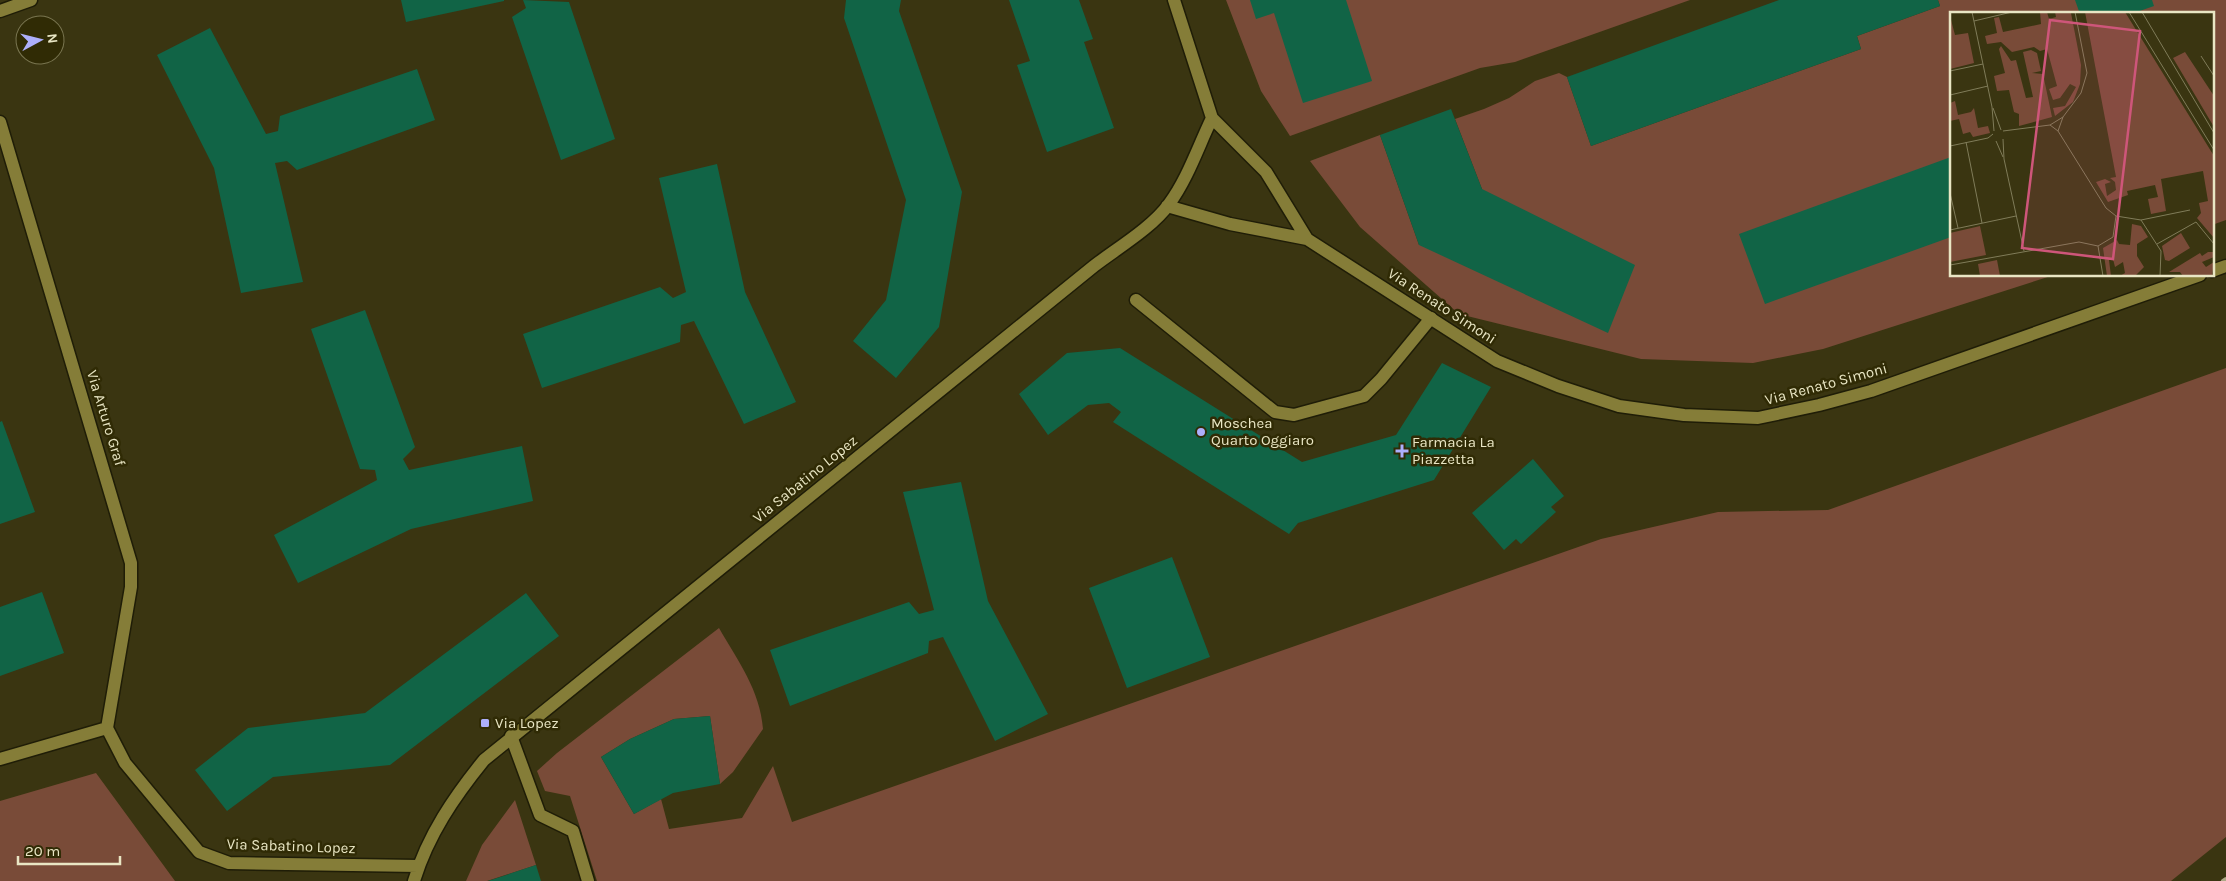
<svg xmlns="http://www.w3.org/2000/svg" width="2226" height="881" font-family="Karla,sans-serif">
<style>
.green{fill:#794b38}
.building{fill:#116446}
.lines{fill:none;stroke-linecap:round;stroke-linejoin:round}
.service-casing{stroke:#1f1d07;stroke-width:15}
.minor-casing{stroke:#1f1d07;stroke-width:15}
.service{stroke:#857d38;stroke-width:12}
.minor{stroke:#857d38;stroke-width:12}
.rail{stroke:#aeaa87;stroke-width:4}
.poi-dot{fill:#adaffb;stroke:#302b05;stroke-width:2}
.labels{text-anchor:middle;stroke-width:5;stroke-linejoin:round;paint-order:stroke}
.street-label{font-size:15px;fill:#e9e6c4;stroke:#302b05}
.poi-label{font-size:15px;fill:#e9e6c4;stroke:#302b05;text-anchor:start}
.inset-road{fill:none;stroke:#807c59;stroke-width:1}
.view{fill:#ce567a;fill-opacity:0.15;stroke:#ce567a;stroke-width:2.5}
.inset-edge{fill:none;stroke:#e9e6c4;stroke-width:2.5}
</style>
<rect width="100%" height="100%" fill="#3a3511"/>
<path class="green" d="M 1226,0 L 1690,0 L 1515,62 L 1480,68 L 1290,136 L 1261,91 Z
M 1938,0 L 2226,0 L 2226,220 L 2212,225 L 2212,14 L 1951,14 L 1951,275 L 2054,275 L 1823,349 L 1753,363 L 1641,359 L 1459,314 L 1360,227 L 1310,161 L 1380,135 L 1419,245 L 1482,189 L 1455,119 L 1484,109 L 1509,98 L 1535,81 L 1559,73 L 1567,77 L 1591,146 L 1861,49 L 1857,36 L 1940,6 Z
M 2226,368 L 2226,837 L 2171,881 L 597,881 L 570,796 L 545,791 L 537,771 L 557,753 L 719,628 C 738,661 760,690 763,729 L 733,772 L 720,784 L 710,716 L 674,719 L 630,739 L 601,757 L 634,814 L 661,799 L 669,829 L 742,818 L 773,766 L 792,822 L 1601,539 L 1718,512 L 1828,510 Z
M 96,773 L 175,881 L 0,881 L 0,801 Z
M 515,800 L 536,865 L 487,881 L 466,881 L 482,845 Z"/>
<path class="building" d="M 401,0 L 504,0 L 504,1 L 406,22 Z
M 523,0 L 569,2 L 615,139 L 561,160 L 512,17 L 526,8 Z
M 846,0 L 901,0 L 899,11 L 962,192 L 939,327 L 896,378 L 853,341 L 886,300 L 906,200 L 844,18 Z
M 1009,0 L 1079,0 L 1093,39 L 1084,42 L 1114,128 L 1047,152 L 1017,65 L 1030,61 Z
M 1250,0 L 1346,0 L 1372,81 L 1303,103 L 1274,13 L 1256,19 Z
M 1779,0 L 1938,0 L 1940,6 L 1857,36 L 1861,49 L 1591,146 L 1567,77 Z
M 2075,0 L 2152,0 L 2154,6 L 2131,14 L 2080,14 Z
M 210,28 L 266,134 L 278,131 L 280,116 L 417,69 L 435,120 L 297,170 L 287,161 L 275,163 L 303,282 L 241,293 L 214,168 L 157,55 Z
M 1451,109 L 1482,189 L 1635,265 L 1608,333 L 1419,245 L 1380,135 Z
M 1951,157 L 1951,237 L 1765,304 L 1739,234 Z
M 717,164 L 745,292 L 796,402 L 744,424 L 694,321 L 681,325 L 680,342 L 542,388 L 523,334 L 660,287 L 673,298 L 686,292 L 659,178 Z
M 365,310 L 415,447 L 403,459 L 409,470 L 522,446 L 533,501 L 411,529 L 298,583 L 274,535 L 377,480 L 375,470 L 360,469 L 311,329 Z
M 1120,348 L 1302,462 L 1396,435 L 1442,363 L 1491,387 L 1434,480 L 1298,523 L 1289,534 L 1113,422 L 1121,412 L 1109,403 L 1088,405 L 1048,435 L 1019,394 L 1067,353 Z
M 2,421 L 35,512 L 0,524 L 0,422 Z
M 1533,459 L 1564,496 L 1551,507 L 1556,512 L 1521,544 L 1516,539 L 1504,550 L 1472,513 Z
M 961,482 L 988,601 L 1048,714 L 995,741 L 943,637 L 929,641 L 928,653 L 790,706 L 770,650 L 909,602 L 919,614 L 934,610 L 903,492 Z
M 1172,557 L 1210,657 L 1127,688 L 1089,588 Z
M 42,592 L 64,653 L 0,676 L 0,607 Z
M 526,593 L 559,636 L 390,765 L 273,777 L 227,811 L 195,770 L 248,728 L 365,713 Z
M 710,716 L 720,784 L 673,793 L 634,814 L 601,757 L 630,739 L 674,719 Z
M 536,865 L 541,881 L 488,881 Z"/>
<g class="lines">
<g class="service-casing">
<path id="service" d="M 1136,300 L 1275,412 L 1294,415 L 1364,396 L 1381,379 L 1431,318
M 511,736 L 540,815 L 573,831 L 588,881"/>
</g>
<g class="minor-casing">
<path id="minor" d="M 1174,0 L 1212,118 L 1266,172 L 1307,239
M 0,11 L 31,0
M 0,122 L 131,563 L 131,587 L 107,728
M 1167,206 L 1230,224 L 1307,239 L 1497,361 L 1558,386 L 1619,406 L 1684,415 L 1758,418 L 1819,405 L 1871,391 L 2200,275
M 2212,271 L 2226,266
M 107,728 L 125,763 L 199,852 L 229,863 L 418,866
M 0,759 L 107,728
M 414,881 C 428,835 454,797 484,760 L 1094,266 C 1116,249 1153,227 1169,204 C 1188,178 1198,147 1212,118"/>
</g>
<use href="#service" class="service"/>
<use href="#minor" class="minor"/>
<path class="rail" d="M 2223,881 L 2226,879"/>
</g>
<g class="poi-dot">
<circle cx="1201" cy="432" r="5"/>
<path d="M1399.5 443.5h5v5h5v5h-5v5h-5v-5h-5v-5h5z"/>
<rect x="480" y="718" width="10" height="10" rx="2.5"/>
</g>
<g class="labels">
<g class="street-label">
<text transform="translate(1442 306) rotate(33)" y="5">Via Renato Simoni</text>
<text transform="translate(1826 384) rotate(-15)" y="5">Via Renato Simoni</text>
<text transform="translate(106 418) rotate(73)" y="5">Via Arturo Graf</text>
<text transform="translate(805 479) rotate(-39)" y="5">Via Sabatino Lopez</text>
<text transform="translate(291 846) rotate(2)" y="5">Via Sabatino Lopez</text>
</g>
<g class="poi-label">
<text x="1211" y="428">Moschea<tspan x="1211" dy="17">Quarto Oggiaro</tspan></text>
<text x="1412" y="447">Farmacia La<tspan x="1412" dy="17">Piazzetta</tspan></text>
<text x="495" y="728">Via Lopez</text>
</g>
</g>
<g transform="translate(1950 12)">
<rect width="264" height="264" fill="#3a3511"/>
<path d="M 90,0 L 97,0 L 99,7 L 106,5 L 105,0 L 121,1 L 131,53 L 130,72 L 123,90 L 105,104 L 103,96 L 115,94 L 126,75 L 120,72 L 110,86 L 103,88 L 99,77 L 107,74 L 97,37 L 90,39 L 84,35 L 62,40 L 51,30 L 37,32 L 35,24 L 47,21 L 44,6 L 49,5 L 53,20 L 91,12 ZM 135,0 L 175,0 L 264,144 L 264,226 L 247,206 L 251,201 L 249,191 L 258,189 L 253,159 L 211,167 L 216,199 L 201,202 L 198,187 L 208,185 L 205,173 L 177,179 L 178,183 L 158,190 L 146,170 L 155,167 L 161,170 L 155,172 L 157,184 L 166,178 L 165,170 L 160,166 L 166,165 ZM 0,4 L 5,23 L 18,21 L 24,51 L 0,57 ZM 51,34 L 61,49 L 66,48 L 76,86 L 83,85 L 73,40 L 81,38 L 87,41 L 91,59 L 82,61 L 93,62 L 102,105 L 69,114 L 69,102 L 64,100 L 59,78 L 47,79 L 44,64 L 55,61 L 49,37 ZM 235,40 L 264,84 L 264,115 L 223,46 ZM 5,89 L 8,103 L 21,100 L 24,96 L 28,116 L 38,114 L 40,121 L 23,125 L 20,120 L 13,122 L 9,107 L 0,109 L 0,91 ZM 182,212 L 191,214 L 198,225 L 187,232 L 187,244 L 194,255 L 185,264 L 170,264 L 175,261 L 173,250 L 165,255 L 163,247 L 159,248 L 161,264 L 157,264 L 153,236 L 167,228 L 169,232 L 180,233 ZM 30,214 L 36,243 L 0,250 L 0,221 ZM 231,221 L 240,236 L 219,249 L 215,248 L 212,234 ZM 258,240 L 264,240 L 264,245 L 252,250 L 256,255 L 264,250 L 262,264 L 233,264 L 230,260 L 219,260 L 250,241 L 252,244 ZM 47,248 L 50,264 L 30,264 L 28,252 Z" fill="#794b38"/>
<path class="inset-road" d="M 22,0 L 42,95 L 44,119M 179,0 L 264,138M 192,0 L 264,121M 24,9 L 62,0M 251,44 L 264,64M 0,59 L 33,52M 0,83 L 38,74M 43,96 L 51,118M 100,113 L 108,119 L 156,196 L 166,204 L 191,208 L 240,198M 53,119 L 100,113 L 113,105M 108,119 L 113,105 L 131,81 L 137,61 L 125,0M 53,127 L 54,147 L 74,239M 46,129 L 53,145M 16,130 L 32,211M 0,134 L 38,126 L 43,122M 0,181 L 8,216M 191,208 L 211,239 L 210,264M 0,218 L 66,204M 207,232 L 246,210 L 264,232M 148,234 L 163,225 L 166,204M 148,234 L 153,264M 0,253 L 129,230 L 148,234"/>
<path class="view" d="M 100,8 L 190,19 L 163,247 L 72,236 Z"/>
<rect width="264" height="264" class="inset-edge"/>
</g>
<g transform="translate(40 40) rotate(83)"><circle r="24" fill="#302b05" stroke="#7a7651"/>
<path d="M0-4L9 19L0 12L-9 19Z" fill="#adaffb"/>
<text y="-8" font-size="14" font-weight="bold" text-anchor="middle" fill="#e9e6c4">N</text>
</g>
<path d="M18 856v8h102v-8" fill="none" stroke="#e9e6c4" stroke-width="2.5"/>
<text x="25" y="856" font-size="15" fill="#e9e6c4" stroke="#302b05" stroke-width="4" paint-order="stroke">20 m</text>
</svg>
